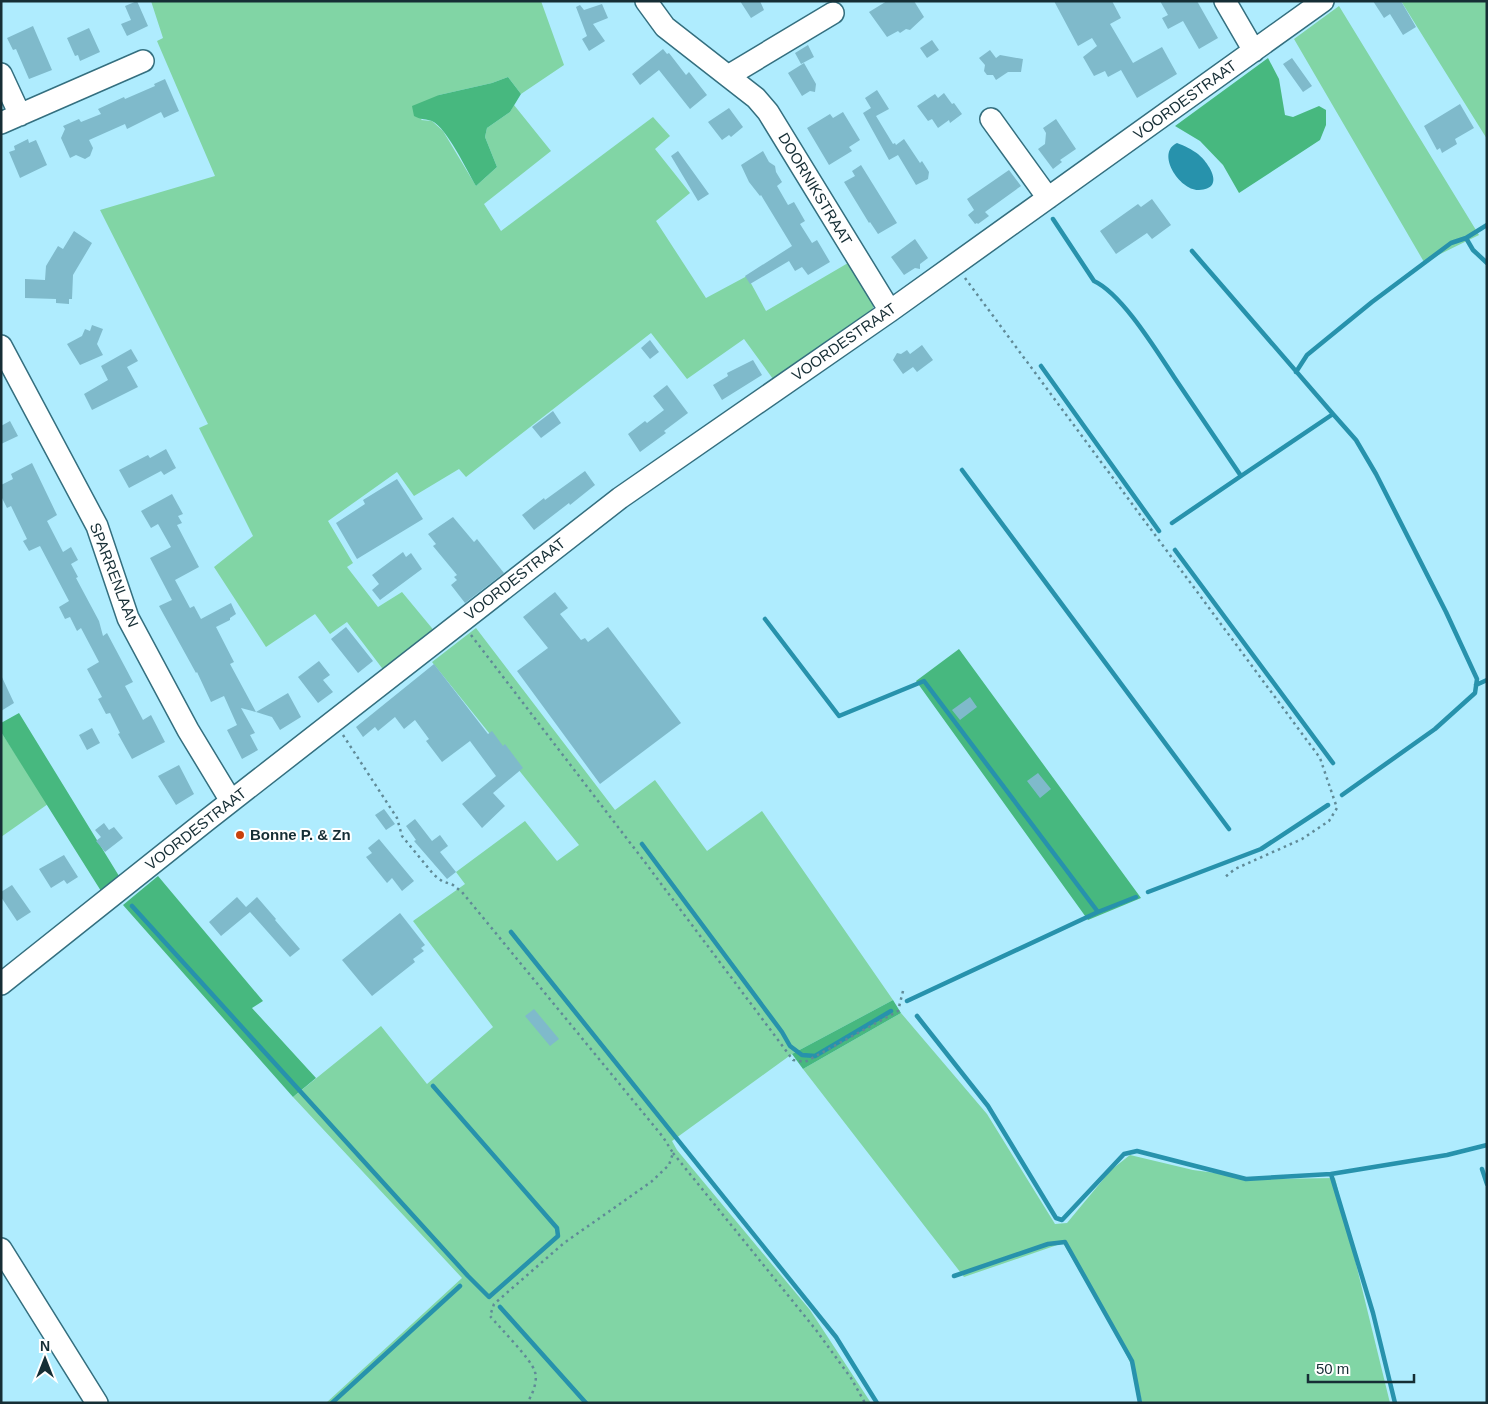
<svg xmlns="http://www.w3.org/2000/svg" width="1488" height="1404" font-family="Arial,sans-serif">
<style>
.green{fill:#81d5a5}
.forest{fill:#47b87f}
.water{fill:#2792ac}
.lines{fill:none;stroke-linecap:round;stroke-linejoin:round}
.stream{stroke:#2792ac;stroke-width:4.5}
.building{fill:#7fbacb}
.minor-casing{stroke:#346f7f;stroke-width:24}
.path{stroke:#608a97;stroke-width:2.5;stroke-dasharray:2.5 4;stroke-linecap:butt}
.minor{stroke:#fff;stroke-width:21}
.poi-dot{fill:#c8410b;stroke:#fff;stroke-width:2}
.labels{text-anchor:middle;stroke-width:4;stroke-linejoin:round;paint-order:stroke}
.street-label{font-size:15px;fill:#162e35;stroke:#fff}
.poi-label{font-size:15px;font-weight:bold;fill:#162e35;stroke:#fff;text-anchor:start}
</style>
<rect width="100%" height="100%" fill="#afecfe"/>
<path class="green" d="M 151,1 L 541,1 L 564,65 L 521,94 L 508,77 L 492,83 L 439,95 L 421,120 L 432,121 L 443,131 L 476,186 L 497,167 L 485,137 L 487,128 L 510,112 L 514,105 L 551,151 L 484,204 L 501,231 L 653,117 L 670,136 L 655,149 L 690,193 L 656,221 L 706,298 L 747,276 L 766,311 L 848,263 L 873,300 L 873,308 L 868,317 L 773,379 L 744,339 L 687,379 L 651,333 L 466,477 L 459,469 L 414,496 L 397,472 L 328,521 L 353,563 L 347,567 L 378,607 L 402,592 L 436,633 L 385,672 L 347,622 L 330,634 L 315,614 L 266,647 L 214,567 L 253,536 L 199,428 L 208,424 L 100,210 L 215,176 L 157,41 L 163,38 Z
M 1401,1 L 1487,1 L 1487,139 Z
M 1339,6 L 1479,235 L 1424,262 L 1294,39 Z
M 476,628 L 615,810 L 655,780 L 707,851 L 762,811 L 893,1000 L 792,1054 L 672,1141 L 677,1150 L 810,1310 L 871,1403 L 326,1403 L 462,1278 L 293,1097 L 381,1026 L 427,1084 L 493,1027 L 413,921 L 465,884 L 456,872 L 525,821 L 557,861 L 579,845 L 432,662 Z
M 1,732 L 48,804 L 1,837 Z
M 901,1013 L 987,1114 L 1055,1224 L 1067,1223 L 1111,1170 L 1130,1155 L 1193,1170 L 1261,1179 L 1335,1178 L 1390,1403 L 1142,1403 L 1136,1375 L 1116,1333 L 1063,1243 L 964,1277 L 803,1069 Z"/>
<path class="forest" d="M 1268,58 L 1279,79 L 1285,115 L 1293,117 L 1319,106 L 1326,110 L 1326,125 L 1320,140 L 1239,193 L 1223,165 L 1200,141 L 1175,126 Z
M 508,77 L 521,94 L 510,112 L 487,128 L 485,137 L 497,167 L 476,186 C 467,171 447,128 432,121 C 427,119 421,120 414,116 L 412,106 L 439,95 L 492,83 Z
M 959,649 L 1141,898 L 1088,920 L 916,681 Z
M 19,713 L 119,876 L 101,891 L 1,732 L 1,723 Z
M 158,876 L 263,1001 L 252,1008 L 316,1078 L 293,1097 L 123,905 Z
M 893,1000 L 901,1013 L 803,1069 L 792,1054 Z"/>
<path class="water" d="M 1177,143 C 1183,145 1193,150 1198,154 C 1209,163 1226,189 1199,190 C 1180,191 1155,153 1177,143 Z"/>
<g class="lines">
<path class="stream" d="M 1053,219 L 1094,281 C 1122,294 1156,350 1174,377 C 1196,410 1219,443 1241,476 L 1333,414 L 1356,440 L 1376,474 L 1446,612 L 1477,679 L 1475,693 L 1435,729 L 1342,795
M 1466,238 L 1473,250 L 1487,263
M 1192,251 L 1333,414
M 1041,366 L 1159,531
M 1296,372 L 1307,355 L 1372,302 L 1451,243 L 1466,238 L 1487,225
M 962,470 L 1229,829
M 1172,523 L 1241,476
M 1175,550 L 1333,763
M 765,619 L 839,716 L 924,681 L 1098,912
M 1476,685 L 1487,680
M 642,844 L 782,1032 L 790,1046 L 802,1055 L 815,1056 L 891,1011
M 1148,892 L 1261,849 L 1328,805
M 132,906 L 468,1276 L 489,1297 L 558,1236 L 557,1228 L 433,1086
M 511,932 L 836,1337 L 877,1403
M 907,1001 L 1098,912 L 1136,897
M 917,1016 L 988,1106 L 1056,1218 L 1062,1220 L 1124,1154 L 1137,1151 L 1246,1179 L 1331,1174 L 1373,1313 L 1395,1403
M 1482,1169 L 1487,1184
M 1331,1174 L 1447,1155 L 1487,1145
M 954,1276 L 1048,1244 L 1065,1242 L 1132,1361 L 1140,1403
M 500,1307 L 586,1403
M 332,1403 L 460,1286"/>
</g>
<path class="building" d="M 137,1 L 148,26 L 127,36 L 121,24 L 131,20 L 125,6 Z
M 740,1 L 760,1 L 764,10 L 751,18 Z
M 887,1 L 914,1 L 924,17 L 910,30 L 906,29 L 900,33 L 898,31 L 887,37 L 869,12 Z
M 1054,1 L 1112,1 L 1121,18 L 1110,24 L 1133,63 L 1162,47 L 1177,74 L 1137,98 L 1121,70 L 1108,77 L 1105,71 L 1094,76 L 1083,57 L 1097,46 L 1092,38 L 1078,46 Z
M 1160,1 L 1197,1 L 1218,38 L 1199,49 L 1183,21 L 1168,29 L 1162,18 L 1168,15 Z
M 1373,1 L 1401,1 L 1416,27 L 1403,35 L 1390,14 L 1384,18 Z
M 602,4 L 608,18 L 593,24 L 605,41 L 589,51 L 582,39 L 587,36 L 576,7 L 580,5 L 584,10 Z
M 33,26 L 52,70 L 29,79 L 16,49 L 13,50 L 7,38 Z
M 89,28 L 100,52 L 80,61 L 78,55 L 75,56 L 67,38 Z
M 932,40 L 939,50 L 927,58 L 920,48 Z
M 808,45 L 814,57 L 801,64 L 795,53 Z
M 663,49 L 667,54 L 669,53 L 686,75 L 689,72 L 707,95 L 690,109 L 659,70 L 640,85 L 632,74 Z
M 990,50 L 996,58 L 1000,55 L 1023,59 L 1021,72 L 1008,72 L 996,80 L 993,75 L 987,75 L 984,71 L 985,65 L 979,58 Z
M 1292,58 L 1312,86 L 1303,92 L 1283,64 Z
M 804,63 L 816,84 L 815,92 L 810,91 L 802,96 L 788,73 Z
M 165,79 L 179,111 L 164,118 L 161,112 L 127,129 L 125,124 L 89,140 L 93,148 L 90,156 L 85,159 L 76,155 L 70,158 L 61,138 L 65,129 L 63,126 L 79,119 L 81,122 L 101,114 L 98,109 L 124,97 L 125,99 L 155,86 L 154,84 Z
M 877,90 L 889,109 L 876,116 L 893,144 L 895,143 L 896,145 L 904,139 L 920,163 L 922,161 L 929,172 L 928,179 L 916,185 L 898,155 L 889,160 L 863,113 L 871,108 L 865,98 Z
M 944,93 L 952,104 L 954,103 L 962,114 L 950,123 L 949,120 L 938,128 L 932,119 L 928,121 L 917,106 L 935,94 L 938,98 Z
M 1460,104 L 1474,128 L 1455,139 L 1457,144 L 1442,153 L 1440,148 L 1437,150 L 1424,126 Z
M 729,108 L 743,127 L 731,137 L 729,135 L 722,140 L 708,122 Z
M 843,112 L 860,140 L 849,147 L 852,151 L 829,165 L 807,128 L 830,114 L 833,118 Z
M 1056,119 L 1076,149 L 1060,160 L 1062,162 L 1053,169 L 1038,149 L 1045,144 L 1046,133 L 1043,128 Z
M 28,139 L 29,143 L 36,140 L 47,165 L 20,178 L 9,152 L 15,150 L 14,146 Z
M 678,151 L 709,194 L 698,201 L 671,156 Z
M 763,151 L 769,162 L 775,166 L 776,172 L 782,182 L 777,186 L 788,205 L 794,202 L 805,221 L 800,224 L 812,243 L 817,240 L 830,262 L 808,275 L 802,267 L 795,271 L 789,261 L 750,284 L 745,276 L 792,246 L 761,195 L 760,196 L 749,182 L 741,165 Z
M 861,165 L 897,223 L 878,234 L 870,222 L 869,223 L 844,182 L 855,176 L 852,171 Z
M 1009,170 L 1021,186 L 985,212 L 989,216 L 978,224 L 977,223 L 975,224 L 968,215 L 974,210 L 967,199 Z
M 1152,199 L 1171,225 L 1152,239 L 1147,233 L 1116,254 L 1100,231 L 1138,204 L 1141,207 Z
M 74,231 L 92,243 L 73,275 L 72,299 L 69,299 L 69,304 L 56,303 L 56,299 L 25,298 L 25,279 L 45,280 L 46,266 L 58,246 L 63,249 Z
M 915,239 L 928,258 L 920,264 L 920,269 L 915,268 L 904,275 L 891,257 Z
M 92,325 L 103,329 L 97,344 L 103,355 L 80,365 L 67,344 L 82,336 L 85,329 L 90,331 Z
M 650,340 L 659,352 L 650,359 L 641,348 Z
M 922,345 L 933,360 L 917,372 L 913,367 L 903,374 L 893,360 L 897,353 L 901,354 L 907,350 L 910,354 Z
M 131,349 L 138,361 L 127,367 L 138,387 L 92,410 L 84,394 L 108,380 L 101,366 Z
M 753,360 L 762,375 L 722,400 L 713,385 L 728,376 L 727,373 Z
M 667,385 L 688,413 L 664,431 L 666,433 L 640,452 L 628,434 L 645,421 L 647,423 L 664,410 L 653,396 Z
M 553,411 L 561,423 L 541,438 L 532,427 Z
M 10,421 L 18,436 L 1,444 L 1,426 Z
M 166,449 L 176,468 L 164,475 L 161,471 L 129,488 L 119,470 L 148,455 L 150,458 Z
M 32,463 L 57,515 L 47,521 L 63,552 L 71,547 L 78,560 L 71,564 L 78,577 L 76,578 L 99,621 L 103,636 L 107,633 L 133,682 L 125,686 L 143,720 L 151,715 L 165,742 L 132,759 L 118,734 L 120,733 L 110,713 L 106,714 L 98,699 L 102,697 L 87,669 L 99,662 L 81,628 L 77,631 L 70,617 L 65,619 L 59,607 L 69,601 L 40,546 L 29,551 L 23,541 L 27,539 L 11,506 L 7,508 L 1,496 L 1,485 L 13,479 L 11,474 Z
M 585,471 L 595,485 L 570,505 L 569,503 L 534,530 L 522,515 L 544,498 L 545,500 Z
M 397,479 L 423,519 L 357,559 L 336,523 L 365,504 L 363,500 Z
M 172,494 L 183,514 L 178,516 L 182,523 L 177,525 L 199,567 L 175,580 L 190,608 L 194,606 L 201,619 L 231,603 L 236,614 L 230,618 L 230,620 L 216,627 L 234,662 L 230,664 L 256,712 L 241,708 L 255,733 L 250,735 L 258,750 L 242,759 L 227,730 L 237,725 L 224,696 L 211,702 L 197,672 L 196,673 L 159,606 L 172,600 L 150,558 L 171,547 L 158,524 L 151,528 L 141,511 Z
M 453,517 L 474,542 L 477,539 L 504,573 L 465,603 L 451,585 L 457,580 L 454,577 L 457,575 L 433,546 L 436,544 L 428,534 Z
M 403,552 L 406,557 L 411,553 L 422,569 L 380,600 L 372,590 L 379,584 L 372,575 Z
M 555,592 L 568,608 L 560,614 L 581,640 L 585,638 L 588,642 L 608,627 L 681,723 L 600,784 L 517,671 L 548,648 L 523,617 Z
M 346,627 L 373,661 L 358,673 L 331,639 Z
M 319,661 L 330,675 L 323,680 L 333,692 L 318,703 L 298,677 Z
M 434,664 L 488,734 L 492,731 L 503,746 L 505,744 L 523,768 L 493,793 L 505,806 L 482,828 L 462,804 L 496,776 L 470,741 L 442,762 L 426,741 L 429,739 L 415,720 L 404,729 L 395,717 L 378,731 L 375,727 L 363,737 L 356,727 Z
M 1,675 L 14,703 L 1,711 Z
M 288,693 L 301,717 L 280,730 L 272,717 L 256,712 Z
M 970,697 L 977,707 L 960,720 L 952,710 Z
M 92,728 L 100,743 L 87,750 L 79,735 Z
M 179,765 L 194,794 L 176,805 L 158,776 Z
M 1038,773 L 1051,789 L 1040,798 L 1027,781 Z
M 384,809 L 395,824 L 386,830 L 375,815 Z
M 415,819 L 432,841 L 440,835 L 448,846 L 440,852 L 456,872 L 447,879 L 414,841 L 416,840 L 406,826 Z
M 104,823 L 109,830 L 114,827 L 123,838 L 105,852 L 96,841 L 101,837 L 95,830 Z
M 379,839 L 414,881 L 402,891 L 392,878 L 387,883 L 366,857 L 372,853 L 368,848 Z
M 64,855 L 78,877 L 67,884 L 64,880 L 51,888 L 39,869 Z
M 12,885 L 31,912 L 17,921 L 1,897 L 1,892 Z
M 237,897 L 246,907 L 257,897 L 276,919 L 275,920 L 300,949 L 290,957 L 250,912 L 221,936 L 209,922 Z
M 400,913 L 425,945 L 421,948 L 424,951 L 413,959 L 415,962 L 372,996 L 342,960 Z
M 534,1009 L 559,1039 L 550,1046 L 525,1016 Z"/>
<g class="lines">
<g class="minor-casing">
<path id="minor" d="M 646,1 L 665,27 L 756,98 L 768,112 L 890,311
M 1225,1 L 1254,51
M 1,74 L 20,115
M 728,76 L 833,13
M 991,119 L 1048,198
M 1,123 L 143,61
M 1,346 L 97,526 L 128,618 L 188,730 L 231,801
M 1,984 L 207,820 L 620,498 L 890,311 L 1323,1
M 1,1249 L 97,1403"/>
</g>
<path class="path" d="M 965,278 L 1320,758 L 1337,808 L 1329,821 L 1302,839 L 1235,869 L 1225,877
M 471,635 L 644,861 L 793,1060 L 805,1062 L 898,1011 L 903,991
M 343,735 L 397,818 L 402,836 L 434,875 L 442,881 L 453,885 L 462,892 L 663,1137 L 673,1153 L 669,1165 L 651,1182 L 564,1243 L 494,1304 L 490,1316 C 500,1328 532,1360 535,1372 C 538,1382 532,1395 527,1403
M 673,1153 L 816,1330 L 851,1378 L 865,1403"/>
<use href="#minor" class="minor"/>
</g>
<circle class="poi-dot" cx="240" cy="835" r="5"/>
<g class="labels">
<g class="street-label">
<text transform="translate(1185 100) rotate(-36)" y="5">VOORDESTRAAT</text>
<text transform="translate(815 189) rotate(59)" y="5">DOORNIKSTRAAT</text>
<text transform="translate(844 342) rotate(-35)" y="5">VOORDESTRAAT</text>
<text transform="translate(114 575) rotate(69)" y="5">SPARRENLAAN</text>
<text transform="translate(515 579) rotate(-38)" y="5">VOORDESTRAAT</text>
<text transform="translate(196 829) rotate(-38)" y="5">VOORDESTRAAT</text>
</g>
<g class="poi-label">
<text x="250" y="840">Bonne P. &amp; Zn</text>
</g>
</g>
<rect width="1488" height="1404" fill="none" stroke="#162e35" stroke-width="5"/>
<g transform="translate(45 1359)" stroke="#ffffff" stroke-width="4" paint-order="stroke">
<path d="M0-4L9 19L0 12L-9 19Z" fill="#162e35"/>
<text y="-8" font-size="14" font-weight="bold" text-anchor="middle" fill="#162e35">N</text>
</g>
<path d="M1308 1374v8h106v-8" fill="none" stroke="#162e35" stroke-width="2.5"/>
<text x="1316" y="1374" font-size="15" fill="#162e35" stroke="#ffffff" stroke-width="4" paint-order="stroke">50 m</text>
</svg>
